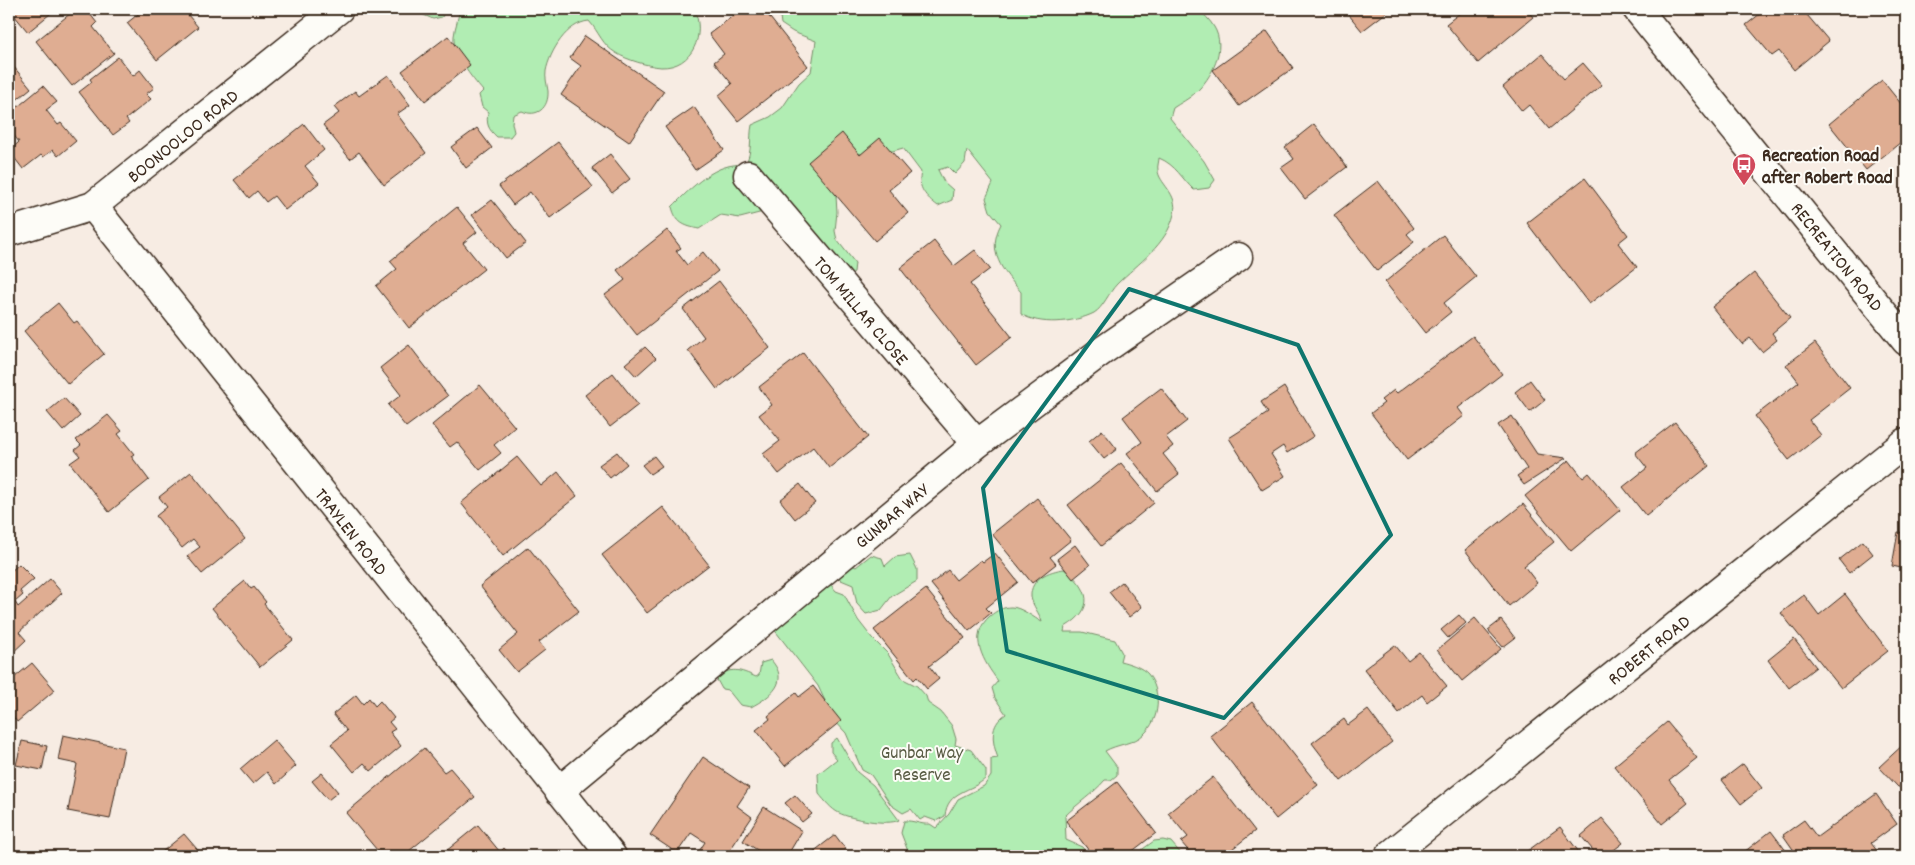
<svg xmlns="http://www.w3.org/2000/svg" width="1915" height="865" font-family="Dekko,sans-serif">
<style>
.green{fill:#b1edb3;stroke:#768c68}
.building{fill:#dfad92;stroke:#3b2a1e}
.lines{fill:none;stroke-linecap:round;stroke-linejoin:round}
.street-casing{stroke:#3b2a1e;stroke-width:31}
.secondary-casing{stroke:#3b2a1e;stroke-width:31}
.street{stroke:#fdfcf7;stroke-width:28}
.secondary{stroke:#fdfcf7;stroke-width:28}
.marked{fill:none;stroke:#0f766e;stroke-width:4;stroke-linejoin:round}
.labels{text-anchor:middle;stroke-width:4;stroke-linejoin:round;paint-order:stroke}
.street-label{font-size:19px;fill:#3b2a1e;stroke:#fdfcf7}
.poi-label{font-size:19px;font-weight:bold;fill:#3b2a1e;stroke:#fdfcf7;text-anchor:start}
.park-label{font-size:19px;fill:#585b43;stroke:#fdfcf7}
</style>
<rect width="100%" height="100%" fill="#f7ece3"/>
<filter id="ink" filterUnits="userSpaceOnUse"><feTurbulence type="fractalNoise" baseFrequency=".02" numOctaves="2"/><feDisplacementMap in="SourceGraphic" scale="10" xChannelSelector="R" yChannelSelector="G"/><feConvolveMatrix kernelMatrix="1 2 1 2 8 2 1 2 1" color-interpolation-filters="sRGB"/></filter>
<g filter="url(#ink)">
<path class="green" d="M 410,9 L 446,9 L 442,17 L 433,19 Z
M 459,9 L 694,9 C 706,34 693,68 661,67 C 648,66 627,60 616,53 C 602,45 599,32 589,21 C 567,23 550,51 546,71 C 545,78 547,84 548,91 C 549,108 537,118 522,111 L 513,115 L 512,123 L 514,132 L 510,137 L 497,137 C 488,129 486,124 488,112 L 482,107 L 479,95 L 483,91 C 472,78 452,54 454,36 C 455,26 459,19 459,9 Z
M 779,9 L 1199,9 C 1204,15 1210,20 1214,27 C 1227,48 1212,78 1195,93 C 1189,99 1180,103 1173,108 L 1170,118 L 1204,161 L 1215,180 L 1209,188 L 1194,190 C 1182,179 1176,165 1159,158 C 1159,162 1157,166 1158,170 C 1158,183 1179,193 1174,214 C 1167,245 1138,263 1117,284 C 1109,292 1103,308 1094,313 C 1074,323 1039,326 1021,314 L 1021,292 C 1003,271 986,252 1001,224 L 990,211 L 986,198 L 993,183 L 967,150 L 965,163 L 955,174 L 948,167 L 938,170 L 944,182 L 953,190 L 952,200 L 938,206 C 926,197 917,188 921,172 L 903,148 L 872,157 L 851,151 L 835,180 L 837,212 L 835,231 L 837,240 L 855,263 L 854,272 L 847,276 L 767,211 L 740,218 L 721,215 L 699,229 C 684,226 676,223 672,207 C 691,188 716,161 745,165 C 753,151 749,139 752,125 L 770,117 L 782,108 L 799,83 L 811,72 L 816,41 L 793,32 L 781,24 Z
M 871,555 L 882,558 L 885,566 L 895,557 L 910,555 L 917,569 L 917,581 L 892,596 L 881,610 L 866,614 L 857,604 L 853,585 L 841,580 L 837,575 L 852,565 L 856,567 Z
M 1064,569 C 1090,588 1096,609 1065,627 L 1064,632 L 1082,632 L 1115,640 L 1122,653 L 1120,661 C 1128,663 1142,667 1148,674 C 1162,692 1160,719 1144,734 C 1134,744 1117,744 1105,751 L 1117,767 L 1117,775 L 1111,780 L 1105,780 C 1093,794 1078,803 1065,816 L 1066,840 L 1082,847 L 1089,856 L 906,856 L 909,854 L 901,833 L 904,821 C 914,820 920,825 930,824 L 936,828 L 949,814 L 958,799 L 984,786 L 991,776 L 991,759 L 998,758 C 992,742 989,725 1006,714 L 995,698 L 992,688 L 998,681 C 984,662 967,636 990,616 C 996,611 1003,607 1011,607 C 1021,607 1034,618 1042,622 C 1040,614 1032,605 1031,597 C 1030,578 1049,571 1064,569 Z
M 821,573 L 836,591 L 844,594 L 858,620 L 872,638 L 888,654 L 903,679 L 917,686 L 926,696 L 928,703 L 941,712 L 952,726 L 956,739 L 955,745 L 971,750 L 986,770 L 986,778 C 972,792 947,790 945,816 L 936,821 L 925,817 L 920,820 L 911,809 L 903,813 L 891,805 L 871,775 L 862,770 L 846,733 L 834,720 L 818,686 L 766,619 Z
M 771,660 C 791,682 770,697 751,707 L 740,705 L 728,690 L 722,689 L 716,678 C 731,666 740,670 756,677 L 759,675 L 761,663 Z
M 837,738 L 857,772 L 873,785 L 899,820 C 888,826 851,819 839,813 C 831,809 825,801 819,794 L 818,774 L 837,759 L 831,752 L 831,743 Z
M 1163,840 L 1171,842 L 1183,856 L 1133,856 L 1154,841 Z"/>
<path class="building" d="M 9,9 L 56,9 L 28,32 Z
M 76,9 L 86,9 L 97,23 L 93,27 L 114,53 L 72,86 L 36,41 Z
M 140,9 L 183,9 L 198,27 L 157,60 L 127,23 L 142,11 Z
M 742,9 L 763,9 L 808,66 L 738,121 L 718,96 L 732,84 L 714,62 L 724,54 L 709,34 Z
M 1344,9 L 1391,9 L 1362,31 Z
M 1465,9 L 1526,9 L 1533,17 L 1478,63 L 1446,24 Z
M 1766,9 L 1802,9 L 1829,41 L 1794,70 L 1779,51 L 1772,56 L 1746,25 Z
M 1267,31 L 1293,68 L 1239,106 L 1213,70 Z
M 448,36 L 470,65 L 425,101 L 402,71 Z
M 585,36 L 664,91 L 629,142 L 561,95 L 581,66 L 570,58 Z
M 1542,54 L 1564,79 L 1583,63 L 1602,85 L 1549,129 L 1529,105 L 1522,111 L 1503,87 Z
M 118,57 L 133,76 L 140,70 L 154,88 L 146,94 L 151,99 L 126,119 L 129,123 L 113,135 L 79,92 L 92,82 L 90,79 Z
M 9,61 L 31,88 L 9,106 Z
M 388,75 L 410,105 L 397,114 L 426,153 L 384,185 L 359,152 L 350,159 L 323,125 L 339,113 L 334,107 L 355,91 L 359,96 Z
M 1882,80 L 1906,110 L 1904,123 L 1906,138 L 1866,170 L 1829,124 Z
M 43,86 L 57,102 L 46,110 L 58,125 L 61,123 L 76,141 L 58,156 L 53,150 L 43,157 L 41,155 L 23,169 L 9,151 L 19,142 L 9,129 L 9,114 Z
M 694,107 L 724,150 L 695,170 L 665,127 Z
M 304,124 L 324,150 L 305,166 L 319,183 L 285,210 L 274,196 L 266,202 L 257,191 L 249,198 L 234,180 Z
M 1314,124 L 1347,167 L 1305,199 L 1281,168 L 1294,159 L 1285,147 Z
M 477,128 L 492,148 L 466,168 L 451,147 Z
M 842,133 L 860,155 L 880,138 L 910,173 L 889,190 L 908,213 L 875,241 L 808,162 Z
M 558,142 L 593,187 L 550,218 L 530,192 L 513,205 L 499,186 Z
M 610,154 L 630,179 L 612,193 L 592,168 Z
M 1585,178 L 1628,235 L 1618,243 L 1637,267 L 1589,304 L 1527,223 Z
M 1378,181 L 1414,228 L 1407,234 L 1414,242 L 1377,271 L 1334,215 Z
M 492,200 L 526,243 L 506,258 L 472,215 Z
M 457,207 L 477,232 L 463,243 L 484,269 L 409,328 L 376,286 L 397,269 L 390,261 Z
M 667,230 L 681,248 L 676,251 L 687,265 L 703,252 L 718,271 L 637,335 L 605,295 L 625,280 L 617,270 Z
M 1443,235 L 1476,277 L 1444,303 L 1451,312 L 1425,333 L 1385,282 Z
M 934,241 L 954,266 L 975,250 L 990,269 L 970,284 L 1012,337 L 976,365 L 900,268 Z
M 1754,273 L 1790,318 L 1772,333 L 1777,340 L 1762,352 L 1750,338 L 1742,344 L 1712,307 Z
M 719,281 L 770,348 L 717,389 L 688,350 L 704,337 L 683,309 Z
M 58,303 L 74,323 L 77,321 L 104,354 L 68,384 L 24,331 Z
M 1473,336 L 1502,374 L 1458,408 L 1464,416 L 1407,460 L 1371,413 L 1384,403 L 1381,400 L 1394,390 L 1397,393 Z
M 1815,343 L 1850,388 L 1809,420 L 1821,435 L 1789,460 L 1755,416 L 1799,382 L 1786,365 Z
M 409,345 L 448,396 L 406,427 L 388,405 L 401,395 L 380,368 Z
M 645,347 L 656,358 L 636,376 L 625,364 Z
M 803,353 L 868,437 L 829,468 L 813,447 L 779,474 L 763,454 L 780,441 L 759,415 L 772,405 L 759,387 Z
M 613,373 L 638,405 L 610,427 L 585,395 Z
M 1530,380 L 1545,400 L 1530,412 L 1515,392 Z
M 480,385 L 515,427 L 494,445 L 501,453 L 480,470 L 457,442 L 450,447 L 432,425 Z
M 1284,387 L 1314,436 L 1287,453 L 1283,446 L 1271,454 L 1285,476 L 1262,490 L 1229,438 L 1268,413 L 1261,402 Z
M 1161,388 L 1187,421 L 1166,437 L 1173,446 L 1163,454 L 1179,474 L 1157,491 L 1127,453 L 1142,442 L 1123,417 Z
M 64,398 L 80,416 L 63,431 L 47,412 Z
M 108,415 L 122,431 L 118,434 L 134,454 L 131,456 L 149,480 L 109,512 L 70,463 L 80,456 L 75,450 L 81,445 L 76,440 Z
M 1512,416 L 1537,454 L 1566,458 L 1524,485 L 1517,476 L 1527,469 L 1498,425 Z
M 1675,422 L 1709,466 L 1646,516 L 1623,487 L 1647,468 L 1635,453 Z
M 1102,430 L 1117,449 L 1104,459 L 1089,441 Z
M 617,452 L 627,464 L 610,478 L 599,465 Z
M 654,456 L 662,466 L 650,474 L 642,465 Z
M 517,457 L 541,486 L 558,472 L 577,496 L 503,556 L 461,503 Z
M 1569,460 L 1583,478 L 1589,473 L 1620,510 L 1571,551 L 1525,496 Z
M 1121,463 L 1154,503 L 1101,546 L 1068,505 Z
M 191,472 L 245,539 L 202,574 L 187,556 L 200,547 L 193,539 L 182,548 L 156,516 L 167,507 L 159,497 Z
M 800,484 L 815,503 L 795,519 L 780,500 Z
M 1037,498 L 1071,540 L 1050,557 L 1056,564 L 1032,583 L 992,534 Z
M 1523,504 L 1554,542 L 1524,566 L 1537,583 L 1509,606 L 1465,550 Z
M 663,507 L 709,565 L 647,613 L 602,555 Z
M 1898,532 L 1906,533 L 1906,569 L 1892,566 Z
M 1863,541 L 1873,554 L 1849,573 L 1839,560 Z
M 1075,545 L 1090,565 L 1073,579 L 1057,559 Z
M 528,547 L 579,611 L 539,642 L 545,650 L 517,672 L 499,650 L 518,634 L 480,586 Z
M 995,553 L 1018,582 L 986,608 L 991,613 L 969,631 L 931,584 L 948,570 L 956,580 L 981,560 L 983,562 Z
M 19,564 L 34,579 L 20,591 L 23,595 L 15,602 L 18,607 L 50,579 L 62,593 L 19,632 L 26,640 L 9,656 L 9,573 Z
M 245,581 L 251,589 L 254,587 L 266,602 L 264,604 L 293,640 L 260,667 L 212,608 Z
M 1122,582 L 1142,607 L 1129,617 L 1109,592 Z
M 926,589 L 965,638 L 929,666 L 939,679 L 927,689 L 917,677 L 914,680 L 874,630 Z
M 1845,594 L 1888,651 L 1841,688 L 1781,613 L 1804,595 L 1819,615 Z
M 1459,615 L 1466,623 L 1448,638 L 1441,630 Z
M 1475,618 L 1501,649 L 1462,681 L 1437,650 Z
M 1501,620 L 1515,638 L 1503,647 L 1488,630 Z
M 1794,639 L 1816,667 L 1789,688 L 1768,660 Z
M 1395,645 L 1408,661 L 1419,652 L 1447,686 L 1427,702 L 1422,695 L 1399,713 L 1364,669 Z
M 32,663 L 55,690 L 17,722 L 9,711 L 9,682 Z
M 813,686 L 841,721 L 785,766 L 756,730 L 770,719 L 768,716 L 796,693 L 799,697 Z
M 356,695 L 363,704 L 369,698 L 375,706 L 380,701 L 394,718 L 389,722 L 395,729 L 390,732 L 401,746 L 371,771 L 364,763 L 354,772 L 331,744 L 347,731 L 333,714 Z
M 1252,702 L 1318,785 L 1276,819 L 1210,736 Z
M 1368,710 L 1392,742 L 1341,781 L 1312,743 L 1344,719 L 1348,725 Z
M 1667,722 L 1697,758 L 1669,780 L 1688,803 L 1662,824 L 1614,766 Z
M 63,735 L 124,748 L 110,819 L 68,811 L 77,764 L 58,760 Z
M 274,740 L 296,766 L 276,784 L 267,772 L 253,784 L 240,769 Z
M 22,741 L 47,746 L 42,770 L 16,765 Z
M 1906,742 L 1906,787 L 1898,787 L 1879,767 Z
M 424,748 L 444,772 L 450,768 L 475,797 L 403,856 L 382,856 L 346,813 Z
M 703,757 L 749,788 L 737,806 L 752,817 L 726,856 L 696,856 L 705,842 L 691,833 L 677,853 L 650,835 Z
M 1743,764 L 1762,788 L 1741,804 L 1722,780 Z
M 322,773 L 338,792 L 328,800 L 312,781 Z
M 1213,777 L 1255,831 L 1223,856 L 1193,856 L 1181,842 L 1188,837 L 1168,813 Z
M 1117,782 L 1156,833 L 1126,856 L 1093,856 L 1066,821 Z
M 1876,794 L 1897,824 L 1871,843 L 1881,856 L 1811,856 L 1806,849 L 1797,855 L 1783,835 L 1804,820 L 1817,837 Z
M 795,795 L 812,814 L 802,822 L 785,803 Z
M 764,807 L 802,831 L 787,856 L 767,856 L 743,841 Z
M 1602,818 L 1623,843 L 1606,856 L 1598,856 L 1581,836 Z
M 478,825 L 500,852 L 504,848 L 511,856 L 440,856 Z
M 1560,827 L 1582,856 L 1529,856 L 1526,852 Z
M 1771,831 L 1790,856 L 1739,856 Z
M 184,834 L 203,856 L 157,856 Z
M 835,835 L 851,856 L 808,856 Z"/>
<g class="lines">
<g class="street-casing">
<path id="street" d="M 748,175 L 977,444
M 93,206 L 612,856
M 559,791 L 977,444 L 1102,351 L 1238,257
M 1389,856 L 1906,442"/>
</g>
<g class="secondary-casing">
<path id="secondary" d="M 1637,9 L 1906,341
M 9,232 L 93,206 L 339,9"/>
</g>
<use href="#street" class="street"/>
<use href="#secondary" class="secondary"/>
</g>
</g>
<path class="marked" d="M 1129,289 L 1298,345 L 1391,535 L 1224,718 L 1007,651 L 983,488 Z"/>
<defs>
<g id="bus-pin" transform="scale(1.25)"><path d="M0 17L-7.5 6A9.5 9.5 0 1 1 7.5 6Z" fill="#d1495b" stroke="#fdfcf7"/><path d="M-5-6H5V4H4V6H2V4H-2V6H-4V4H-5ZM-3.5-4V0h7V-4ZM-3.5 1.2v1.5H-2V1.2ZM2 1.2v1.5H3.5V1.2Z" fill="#fff"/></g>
</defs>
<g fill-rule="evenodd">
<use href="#bus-pin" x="1744" y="165"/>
</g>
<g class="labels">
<g class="street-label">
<text transform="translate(182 135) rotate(-39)" y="7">BOONOOLOO ROAD</text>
<text transform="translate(1838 256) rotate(51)" y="7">RECREATION ROAD</text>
<text transform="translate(862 310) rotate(50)" y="7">TOM MILLAR CLOSE</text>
<text transform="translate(891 515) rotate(-40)" y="7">GUNBAR WAY</text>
<text transform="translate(352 531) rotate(52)" y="7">TRAYLEN ROAD</text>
<text transform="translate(1648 649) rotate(-39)" y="7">ROBERT ROAD</text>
</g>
<g class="poi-label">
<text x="1762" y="161">Recreation Road<tspan x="1762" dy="22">after Robert Road</tspan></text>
</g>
<g class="park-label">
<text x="922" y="758">Gunbar Way<tspan x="922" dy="22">Reserve</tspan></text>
</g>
</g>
<rect width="1915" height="865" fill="none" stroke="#fdfcf7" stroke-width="30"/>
<rect x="15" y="15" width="1885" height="835" fill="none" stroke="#3b2a1e" stroke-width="2" filter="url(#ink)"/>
</svg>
